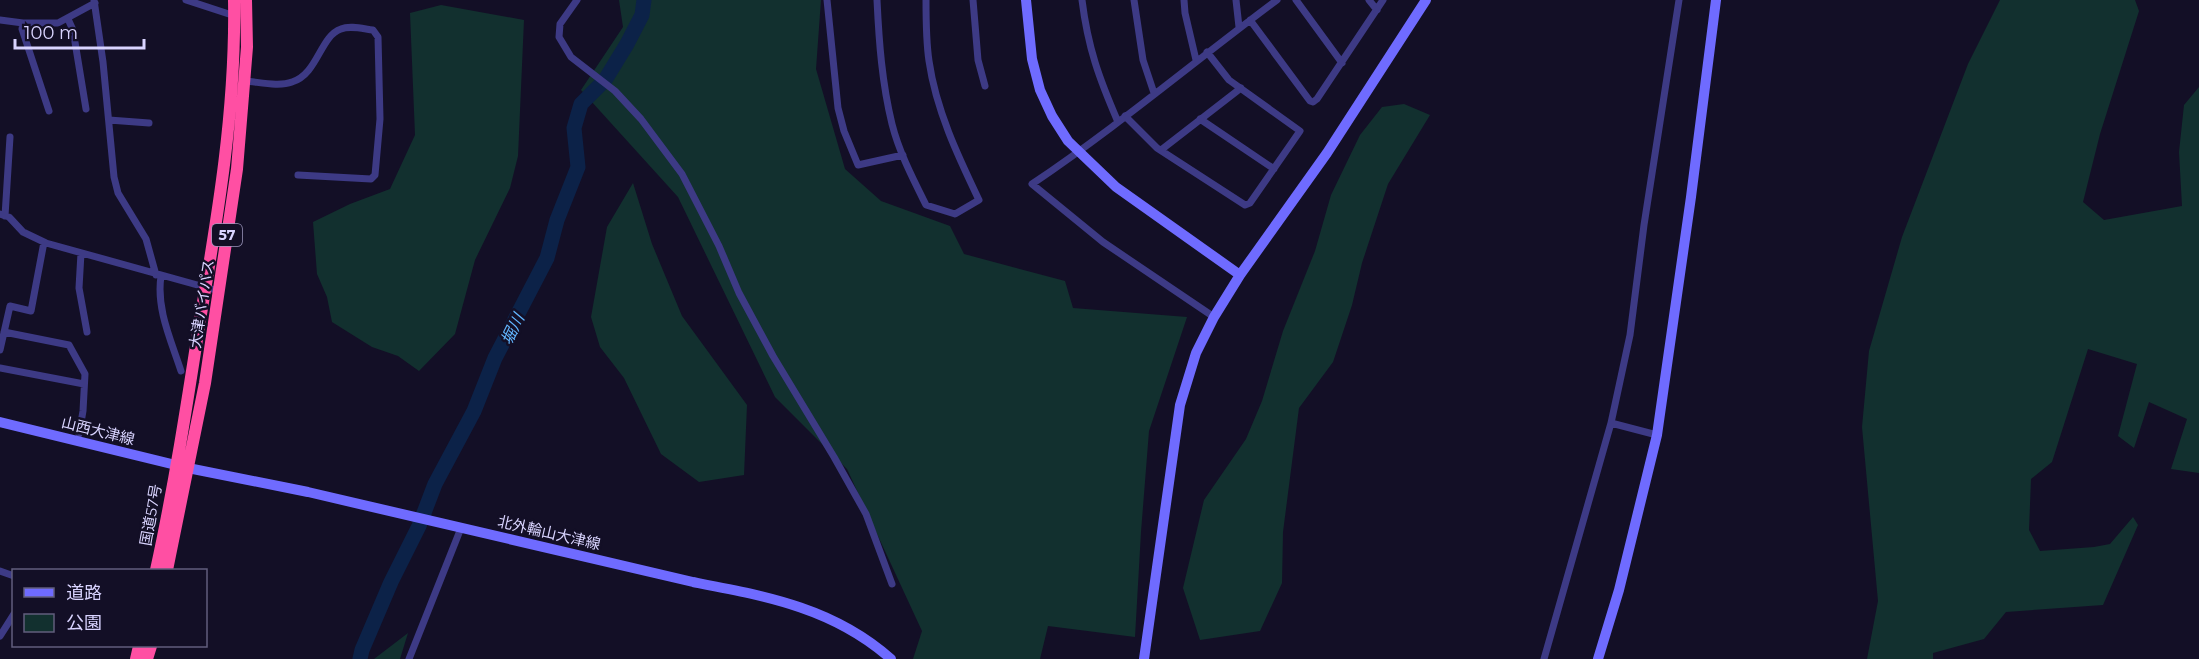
<svg xmlns="http://www.w3.org/2000/svg" width="2199" height="659" font-family="Montserrat,'Noto Sans JP',sans-serif">
<style>
.green{fill:#12302f}
.lines{fill:none;stroke-linecap:round;stroke-linejoin:round}
.river{stroke:#0c2248;stroke-width:15}
.street{stroke:#3d3a85;stroke-width:7}
.secondary{stroke:#6f6bff;stroke-width:10}
.highway{stroke:#ff4fa3;stroke-width:12}
.labels{text-anchor:middle;stroke-width:5;stroke-linejoin:round;paint-order:stroke}
.shield{fill:#130f26;stroke:#9e99be;stroke-width:1.5}
.shield-label{font-size:14px;font-weight:bold;fill:#d9d4ff}
.street-label{font-size:15px;fill:#d9d4ff;stroke:#130f26}
.water-label{font-size:16px;font-style:italic;fill:#62b6ff;stroke:#130f26}
</style>
<rect width="100%" height="100%" fill="#130f26"/>
<path class="green" d="M 619,0 L 821,0 L 816,69 L 845,169 L 881,201 L 950,226 L 964,254 L 1065,281 L 1073,308 L 1187,317 L 1149,431 L 1141,532 L 1135,637 L 1048,626 L 1040,659 L 913,659 L 922,631 L 847,469 L 775,397 L 678,197 L 581,90 L 623,27 Z
M 2000,0 L 2135,0 L 2139,11 L 2100,134 L 2083,202 L 2104,220 L 2182,206 L 2179,152 L 2184,105 L 2199,87 L 2199,473 L 2171,469 L 2187,419 L 2149,402 L 2134,448 L 2118,436 L 2137,364 L 2088,349 L 2052,462 L 2031,479 L 2029,530 L 2040,551 L 2094,547 L 2110,544 L 2133,517 L 2138,525 L 2103,605 L 2006,612 L 1984,639 L 1933,653 L 1933,659 L 1867,659 L 1878,601 L 1862,427 L 1869,351 L 1902,237 L 1968,64 Z
M 441,5 L 524,20 L 518,156 L 510,188 L 475,260 L 455,334 L 419,371 L 398,356 L 372,347 L 332,322 L 327,297 L 317,274 L 313,222 L 350,204 L 390,189 L 415,135 L 410,13 Z
M 1404,104 L 1430,115 L 1388,184 L 1362,263 L 1352,305 L 1333,362 L 1299,408 L 1283,532 L 1282,583 L 1260,631 L 1200,640 L 1183,588 L 1204,500 L 1246,439 L 1262,401 L 1283,331 L 1315,251 L 1331,195 L 1360,135 L 1382,107 Z
M 633,183 L 652,244 L 682,316 L 747,405 L 744,475 L 699,482 L 661,454 L 624,378 L 600,347 L 591,317 L 607,227 Z
M 408,633 L 400,659 L 374,659 Z"/>
<g class="lines">
<path class="river" d="M 360,659 L 362,650 L 391,582 L 419,526 L 435,484 L 474,411 L 495,358 L 547,258 L 557,220 L 578,167 L 574,128 L 581,104 L 605,80 L 627,44 L 642,15 L 644,0"/>
<path class="street" d="M 94,0 L 103,62 L 114,177 L 118,193 L 146,239 L 156,275
M 186,0 L 235,16
M 577,0 L 560,24 L 559,37 L 571,57 L 615,91 L 641,119 L 682,174 L 719,246 L 739,293 L 773,356 L 834,457 L 866,514 L 892,584
M 827,0 L 838,108 L 844,131 L 858,165 L 903,155
M 877,0 C 879,42 882,83 892,124 C 899,152 913,179 926,205 L 955,214 L 979,200 C 958,156 936,110 929,61 C 926,41 926,20 926,0
M 973,0 L 978,60 L 985,86
M 1082,0 C 1088,48 1099,78 1118,122
M 1134,0 L 1143,60 L 1154,93
M 1184,0 L 1185,13 L 1196,60
M 1236,0 L 1239,27
M 1296,0 L 1342,63
M 1369,0 L 1377,10
M 68,19 L 73,30 L 86,109
M 0,20 L 23,23 L 58,23 L 95,3
M 1250,20 L 1310,101 L 1313,102 L 1317,99 L 1383,0
M 23,23 L 22,29 L 49,111
M 245,81 C 259,82 279,87 292,82 C 318,74 320,36 341,29 C 350,25 364,29 373,30 L 378,37 L 380,119 L 375,175 L 371,179 L 298,175
M 1125,116 L 1157,148 L 1245,205 L 1250,203 L 1300,131 L 1229,80 L 1207,52
M 1200,119 L 1274,169
M 109,120 L 149,123
M 1161,150 L 1241,88
M 0,214 L 9,217 L 23,232 L 46,243 L 219,291
M 5,216 L 10,137
M 81,253 L 79,288 L 87,332
M 161,276 C 156,309 171,340 181,371
M 1214,317 L 1103,242 L 1032,184 C 1117,127 1195,61 1277,0
M 4,332 L 69,345 L 85,374 L 83,411 L 79,434
M 0,350 L 10,306 L 31,311 L 44,242
M 0,368 L 84,384
M 1611,423 L 1657,435
M 0,571 L 14,576
M 0,636 L 14,614
M 409,659 L 461,528
M 1544,659 L 1611,423 L 1630,335 L 1644,225 L 1679,0"/>
<path class="secondary" d="M 1026,0 L 1032,59 L 1040,90 L 1052,116 L 1068,141 L 1116,187 L 1240,275
M 0,422 L 188,468 L 308,492 L 693,582 C 766,596 834,608 891,659
M 1144,659 L 1180,405 L 1196,353 L 1214,317 L 1240,275 L 1327,153 L 1426,0
M 1598,659 L 1619,590 L 1657,435 L 1691,197 L 1716,0"/>
<path class="highway" d="M 156,570 C 174,488 187,404 200,320 C 218,214 236,108 234,0
M 167,570 L 205,383 L 237,169 L 247,47 L 246,0
M 136,659 L 139,646
M 147,659 L 151,646"/>
</g>
<g class="labels">
<rect class="shield" x="212" y="224" width="30" height="22" rx="4.5"/>
<g class="shield-label">
<text x="227" y="240">57</text>
</g>
<g class="street-label">
<text transform="translate(202 304) rotate(-81)" y="5">大津バイパス</text>
<text transform="translate(98 431) rotate(14)" y="5">山西大津線</text>
<text transform="translate(151 515) rotate(-80)" y="5">国道57号</text>
<text transform="translate(549 533) rotate(13)" y="5">北外輪山大津線</text>
</g>
<g class="water-label">
<text transform="translate(512 329) rotate(-64)" y="6">堀川</text>
</g>
</g>
<rect x="12" y="569" width="195" height="78" fill="#130f26" stroke="#625e7d" stroke-width="1.5"/>
<rect x="24" y="588" width="30" height="9" fill="#6f6bff" stroke="#625e7d" stroke-width="1.5"/>
<text x="66" y="599" font-size="18" fill="#d9d4ff">道路</text>
<rect x="24" y="614" width="30" height="18" fill="#12302f" stroke="#625e7d" stroke-width="1.5"/>
<text x="66" y="629" font-size="18" fill="#d9d4ff">公園</text>
<path d="M15 39v9h129v-9" fill="none" stroke="#d9d4ff" stroke-width="3"/>
<text x="24" y="39" font-size="18" fill="#d9d4ff" stroke="#130f26" stroke-width="4.5" paint-order="stroke">100 m</text>
</svg>
